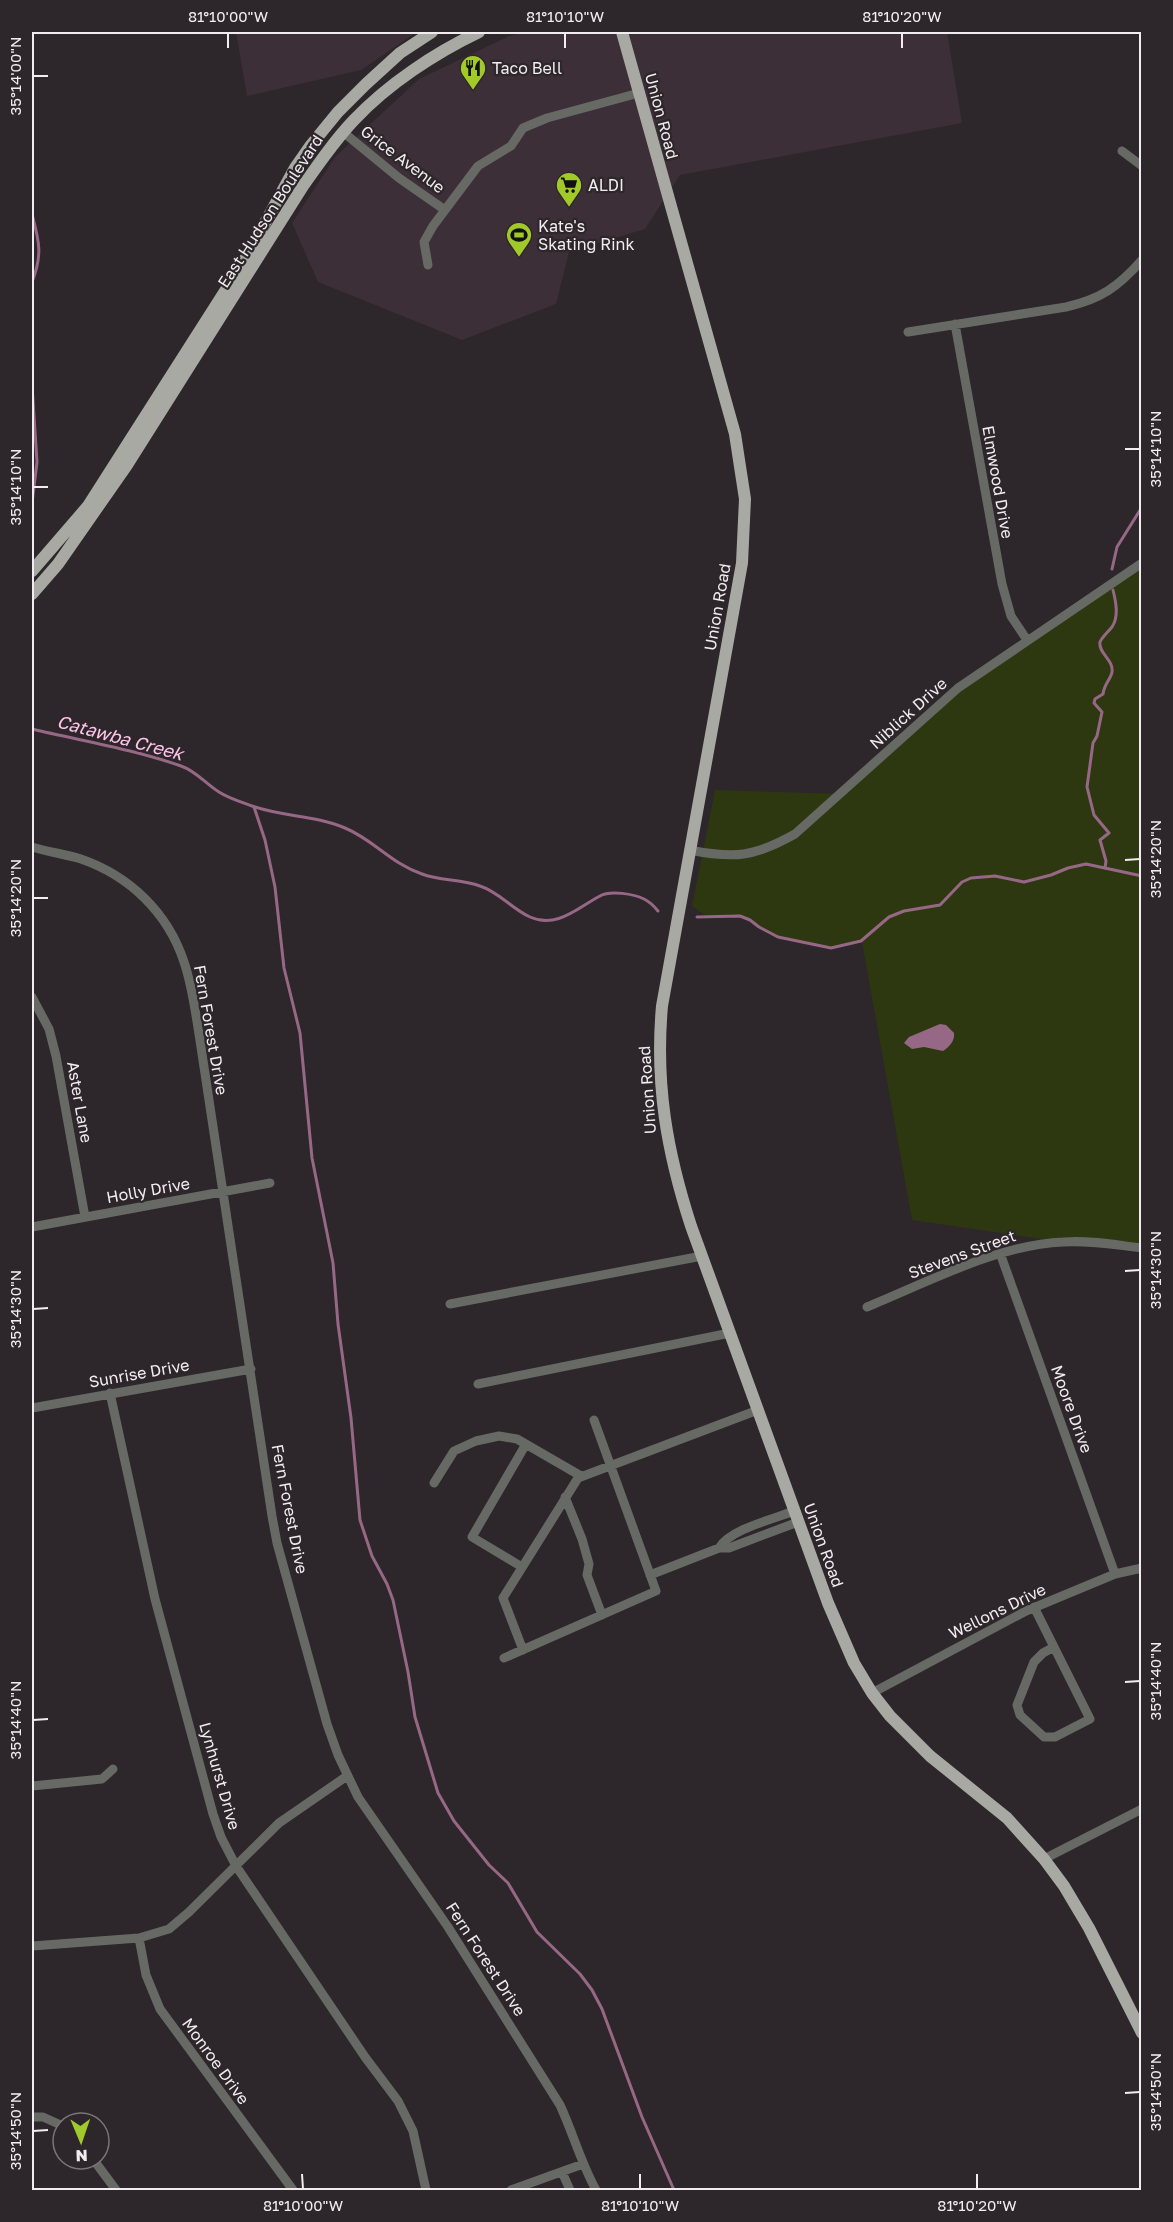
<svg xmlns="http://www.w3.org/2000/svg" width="1173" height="2222" font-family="'Golos Text',sans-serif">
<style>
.built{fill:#3c2f37}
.green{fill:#2d3810}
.water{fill:#966885}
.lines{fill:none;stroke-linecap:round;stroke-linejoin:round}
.stream{stroke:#966885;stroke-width:3}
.minor{stroke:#676965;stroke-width:9}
.major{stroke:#a7a9a2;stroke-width:12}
.ticks{fill:none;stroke:#f1ecef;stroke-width:2}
.labels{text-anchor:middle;stroke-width:4.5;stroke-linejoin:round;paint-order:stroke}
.poi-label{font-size:16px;fill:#f1ecef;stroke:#2d262a;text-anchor:start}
.street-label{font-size:16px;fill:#f1ecef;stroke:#2d262a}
.water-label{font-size:18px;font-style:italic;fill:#fec4e9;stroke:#2d262a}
.neatline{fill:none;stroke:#f1ecef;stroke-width:2}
.ticks-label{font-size:15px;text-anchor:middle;fill:#f1ecef}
</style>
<rect width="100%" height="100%" fill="#2d262a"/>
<path class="built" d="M 236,32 L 417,32 L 361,70 L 247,96 Z
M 527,32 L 947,32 L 962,123 L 680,175 L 645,229 L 569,252 L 556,304 L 462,340 L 318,282 L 292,223 L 335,157 L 419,79 L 509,36 Z"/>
<path class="green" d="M 1141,568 L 1141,1244 L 1071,1237 L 1042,1239 L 912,1220 L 862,942 L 831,948 L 820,947 L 778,937 L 759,927 L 750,920 L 740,916 L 709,918 L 692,906 L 715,790 L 845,794 L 960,690 Z"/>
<path class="water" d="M 940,1024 L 946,1025 L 954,1033 C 955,1041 949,1047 943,1051 L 924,1047 L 912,1049 L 904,1043 L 909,1037 Z"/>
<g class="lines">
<path class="stream" d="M 32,214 C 39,241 43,254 32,282
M 32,385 L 37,462 L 32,503
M 1112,569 L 1117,547 L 1142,507
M 32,729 C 82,741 133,749 181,766 C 196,771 206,784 219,792 C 228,798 241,802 252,806 C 282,817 315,815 345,828 C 374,840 390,863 422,874 C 440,881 461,879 480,886 C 499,892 512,909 530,917 C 557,929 577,908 600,896 C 610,890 634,894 644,899 C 650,902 654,906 658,911
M 254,807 L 265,840 L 275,887 L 284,968 L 300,1033 L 312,1158 L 333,1263 L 338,1324 L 351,1418 L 360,1520 L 372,1556 L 387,1584 L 393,1600 L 408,1672 L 415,1717 L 438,1793 L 454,1821 L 489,1865 L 508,1883 L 537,1932 L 580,1974 L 592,1990 L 602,2009 L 642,2117 L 674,2190
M 1105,868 L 1106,861 L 1100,840 L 1109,833 L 1094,815 L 1087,787 L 1093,743 L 1097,736 L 1102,712 L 1094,703 L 1095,699 L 1103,694 C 1104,684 1111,679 1112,672 C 1114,660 1098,653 1100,642 C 1102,637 1108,632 1112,627 C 1119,617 1116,602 1113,590
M 697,917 L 740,916 L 750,920 L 759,927 L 778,937 L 831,948 L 861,941 L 889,917 L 904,911 L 940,905 L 962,882 L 971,878 L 995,876 L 1024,882 L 1051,875 L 1068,868 L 1086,864 L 1142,876"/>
<path class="minor" d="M 343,132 L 399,178 L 445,210
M 1122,151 L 1142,166
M 428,265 L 424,242 L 433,226 L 478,166 L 511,146 L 523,128 L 547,118 L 639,93
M 955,324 L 1002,584 L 1011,616 L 1027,640
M 908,332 L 1066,307 C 1101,299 1118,287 1142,260
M 32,847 C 48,852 65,854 81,859 C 130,876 168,913 184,962 C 192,985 195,1010 199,1034 L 272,1516 L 277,1543 L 327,1724 L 338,1755 L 358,1797 L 448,1927 L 560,2105 C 573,2133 581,2163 596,2190
M 689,850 C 735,859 754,857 795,834 L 958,688 L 1142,563
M 32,997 L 49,1029 L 56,1056 L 85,1217
M 32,1227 L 270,1183
M 1000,1253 L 1115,1574
M 450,1304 L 702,1256
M 867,1307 C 928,1282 997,1245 1063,1242 C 1089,1240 1116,1245 1142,1248
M 478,1384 L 730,1333
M 110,1393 L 155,1599 L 213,1814 L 221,1837 L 236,1866 L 365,2057 L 398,2101 L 413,2131 L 426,2190
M 32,1408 L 251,1369
M 434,1483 L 454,1451 L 476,1441 L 499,1436 L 517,1439 L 581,1476
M 565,1497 L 582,1539 L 589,1564 L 587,1575 L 602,1615
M 719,1548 C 730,1529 774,1519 794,1511
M 522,1567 L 472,1537 L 526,1444
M 650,1575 L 719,1548 L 729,1548 L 798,1522
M 1034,1607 L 1090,1719 L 1055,1737 L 1044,1737 L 1020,1715 L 1017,1705 L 1034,1662 L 1043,1653 L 1054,1647
M 523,1650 L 503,1598 L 578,1478 L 758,1410
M 504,1658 L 656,1591 L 594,1420
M 872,1693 L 1026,1611 L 1115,1574 L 1142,1568
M 32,1786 L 102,1779 L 113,1769
M 1044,1859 L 1142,1809
M 139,1938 L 146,1975 L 160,2009 L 293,2190
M 32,1946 L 139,1938 L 169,1929 L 189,1912 L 279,1823 L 347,1776
M 32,2117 L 43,2117 L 63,2126
M 93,2159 L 116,2190
M 562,2172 L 570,2190
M 511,2190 L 583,2164"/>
<path class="major" d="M 622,32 L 735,434 L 745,499 L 742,563 L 662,1006 C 655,1085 667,1152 691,1226 L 828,1603 L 854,1663 L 872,1693 L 890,1716 L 930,1756 L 1007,1818 L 1044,1859 L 1064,1886 L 1089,1928 L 1142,2033
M 32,571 L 88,506 L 243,263 L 295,168 L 311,145 L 338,112 L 366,84 L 400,53 L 432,32
M 32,594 L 58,564 L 127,465 L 303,186 C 319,163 335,140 354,120 C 388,84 435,53 479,32"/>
</g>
<path class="ticks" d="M 228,33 L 228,48M 565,33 L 565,48M 902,33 L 902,48M 33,76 L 48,76M 1125,449 L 1140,449M 33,487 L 48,487M 1125,860 L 1140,859M 33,898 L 48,898M 1125,1271 L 1140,1270M 33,1309 L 48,1308M 1125,1682 L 1140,1681M 33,1720 L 48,1719M 1125,2093 L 1140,2092M 33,2131 L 48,2130M 302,2174 L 303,2189M 640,2174 L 640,2189M 977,2174 L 977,2189"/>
<defs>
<g id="restaurant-pin" transform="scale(1.35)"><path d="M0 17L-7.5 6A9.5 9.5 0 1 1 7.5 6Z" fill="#a1c92a" stroke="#2d262a"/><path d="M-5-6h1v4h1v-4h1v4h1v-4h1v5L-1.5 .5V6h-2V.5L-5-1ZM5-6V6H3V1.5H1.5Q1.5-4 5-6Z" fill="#111"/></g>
<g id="supermarket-pin" transform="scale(1.35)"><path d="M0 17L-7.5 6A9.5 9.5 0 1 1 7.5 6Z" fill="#a1c92a" stroke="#2d262a"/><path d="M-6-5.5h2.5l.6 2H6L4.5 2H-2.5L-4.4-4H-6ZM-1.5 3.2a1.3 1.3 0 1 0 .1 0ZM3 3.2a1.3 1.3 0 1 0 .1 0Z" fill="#111"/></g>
<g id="stadium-pin" transform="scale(1.35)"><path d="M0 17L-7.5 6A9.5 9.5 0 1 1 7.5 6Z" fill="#a1c92a" stroke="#2d262a"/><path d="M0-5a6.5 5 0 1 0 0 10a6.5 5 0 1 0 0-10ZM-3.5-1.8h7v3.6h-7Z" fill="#111"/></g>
</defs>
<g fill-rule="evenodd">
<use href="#restaurant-pin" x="473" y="68"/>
<use href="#supermarket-pin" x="569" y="185"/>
<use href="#stadium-pin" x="519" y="235"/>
</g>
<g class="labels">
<g class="poi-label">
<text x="492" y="74">Taco Bell</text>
<text x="588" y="191">ALDI</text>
<text x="538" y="232">Kate's<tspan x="538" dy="18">Skating Rink</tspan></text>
</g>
<g class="street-label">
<text transform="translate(662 116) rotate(75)" y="6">Union Road</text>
<text transform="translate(403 159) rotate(37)" y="6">Grice Avenue</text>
<text transform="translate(270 211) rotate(-57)" y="6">East Hudson Boulevard</text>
<text transform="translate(998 482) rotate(80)" y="6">Elmwood Drive</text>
<text transform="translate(717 607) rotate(-80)" y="6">Union Road</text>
<text transform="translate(908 713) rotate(-42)" y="6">Niblick Drive</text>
<text transform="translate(211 1030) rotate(80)" y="6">Fern Forest Drive</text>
<text transform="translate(647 1090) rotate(-94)" y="6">Union Road</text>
<text transform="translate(80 1102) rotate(80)" y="6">Aster Lane</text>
<text transform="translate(148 1190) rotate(-10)" y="6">Holly Drive</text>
<text transform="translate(962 1254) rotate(-20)" y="6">Stevens Street</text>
<text transform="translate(139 1373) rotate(-10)" y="6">Sunrise Drive</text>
<text transform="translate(1072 1409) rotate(70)" y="6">Moore Drive</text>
<text transform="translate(290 1509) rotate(79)" y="6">Fern Forest Drive</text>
<text transform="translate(824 1545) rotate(70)" y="6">Union Road</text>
<text transform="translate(997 1611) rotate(-26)" y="6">Wellons Drive</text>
<text transform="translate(220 1776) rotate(74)" y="6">Lynhurst Drive</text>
<text transform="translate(486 1959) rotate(57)" y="6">Fern Forest Drive</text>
<text transform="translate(216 2061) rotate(54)" y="6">Monroe Drive</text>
</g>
<g class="water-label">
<text transform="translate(120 738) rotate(15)" y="6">Catawba Creek</text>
</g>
</g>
<rect width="1173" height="2222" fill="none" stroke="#2d262a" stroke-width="66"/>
<g transform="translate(81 2141) rotate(178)"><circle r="28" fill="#2d262a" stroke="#7b7579" stroke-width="1.5"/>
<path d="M0-4.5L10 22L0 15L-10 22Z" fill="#a1c92a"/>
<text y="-9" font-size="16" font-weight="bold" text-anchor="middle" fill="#f1ecef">N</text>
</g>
<rect x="33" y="33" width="1107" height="2156" class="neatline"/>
<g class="ticks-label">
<text x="228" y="22">81°10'00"W</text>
<text x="565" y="22">81°10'10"W</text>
<text x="902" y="22">81°10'20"W</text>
<text transform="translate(16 76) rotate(-90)" y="5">35°14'00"N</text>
<text transform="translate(1156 449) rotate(-90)" y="5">35°14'10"N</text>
<text transform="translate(16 487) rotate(-90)" y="5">35°14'10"N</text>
<text transform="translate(1156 859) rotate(-90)" y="5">35°14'20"N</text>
<text transform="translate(16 898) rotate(-90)" y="5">35°14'20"N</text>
<text transform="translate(1156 1270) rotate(-90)" y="5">35°14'30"N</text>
<text transform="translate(16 1309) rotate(-90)" y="5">35°14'30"N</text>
<text transform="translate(1156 1681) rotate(-90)" y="5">35°14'40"N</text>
<text transform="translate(16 1720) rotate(-90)" y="5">35°14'40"N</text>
<text transform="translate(1156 2092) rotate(-90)" y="5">35°14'50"N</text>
<text transform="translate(16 2131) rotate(-90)" y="5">35°14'50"N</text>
<text x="303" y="2211">81°10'00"W</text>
<text x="640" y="2211">81°10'10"W</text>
<text x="977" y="2211">81°10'20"W</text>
</g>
</svg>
